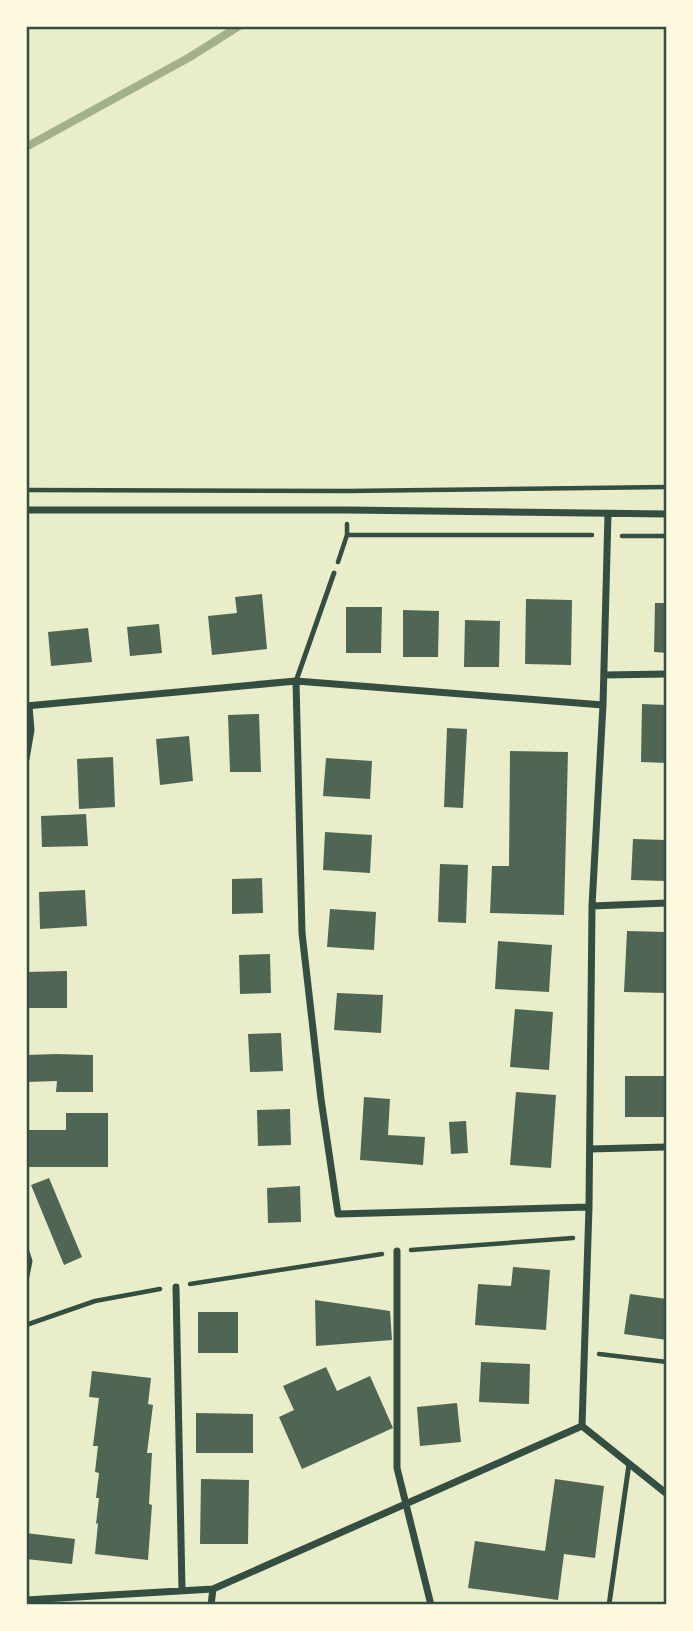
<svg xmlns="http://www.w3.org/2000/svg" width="693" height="1631" font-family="Commissioner,sans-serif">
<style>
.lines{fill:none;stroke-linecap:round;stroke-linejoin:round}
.stream{stroke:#a3b18a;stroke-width:8}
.building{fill:#4f6655}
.path{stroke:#344e41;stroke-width:4.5}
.service{stroke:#344e41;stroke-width:5}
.minor{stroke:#344e41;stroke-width:7}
.neatline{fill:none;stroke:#344e41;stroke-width:2.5}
</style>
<rect width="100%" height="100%" fill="#e9edc9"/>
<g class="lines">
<path class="stream" d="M 26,147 L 190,57 L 239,26"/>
</g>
<path class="building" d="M 262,594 L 267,649 L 212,655 L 208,616 L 237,613 L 235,597 Z
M 526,599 L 572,600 L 571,665 L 525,664 Z
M 655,603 L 667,603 L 667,653 L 654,652 Z
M 346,607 L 382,607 L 381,653 L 346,653 Z
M 403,610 L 439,611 L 438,657 L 403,657 Z
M 465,620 L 500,621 L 499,667 L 464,667 Z
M 159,624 L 162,653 L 130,656 L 127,627 Z
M 88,628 L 92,662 L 51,666 L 48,632 Z
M 642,704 L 667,705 L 667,763 L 641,762 Z
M 259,714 L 261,772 L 230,772 L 228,715 Z
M 447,728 L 467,729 L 463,808 L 444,807 Z
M 189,736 L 193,781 L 160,785 L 156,739 Z
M 510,751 L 568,752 L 564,915 L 490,913 L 492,866 L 509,866 Z
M 113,757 L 115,807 L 79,809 L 77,759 Z
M 326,758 L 372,761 L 370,799 L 323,796 Z
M 86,814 L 88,846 L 42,847 L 41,816 Z
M 325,832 L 372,835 L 370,873 L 323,870 Z
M 633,839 L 667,840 L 667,881 L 631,880 Z
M 440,864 L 468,865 L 466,923 L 438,922 Z
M 262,878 L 263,913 L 232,914 L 232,879 Z
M 85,890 L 87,926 L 40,929 L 39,892 Z
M 330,909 L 376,912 L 374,950 L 327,947 Z
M 627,931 L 667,932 L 667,993 L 624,992 Z
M 498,941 L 552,945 L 549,992 L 495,989 Z
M 270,954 L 271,993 L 240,994 L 239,955 Z
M 67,971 L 67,1008 L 26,1008 L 26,972 Z
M 337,993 L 383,995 L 381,1033 L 334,1030 Z
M 515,1009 L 553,1012 L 549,1070 L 510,1067 Z
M 281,1033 L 283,1071 L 250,1072 L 248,1034 Z
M 56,1054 L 93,1055 L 93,1092 L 56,1092 L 57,1081 L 26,1082 L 26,1055 Z
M 625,1076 L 667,1076 L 667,1117 L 625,1117 Z
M 516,1092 L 556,1095 L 551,1168 L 510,1165 Z
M 364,1097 L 390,1099 L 388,1135 L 425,1137 L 423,1165 L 360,1160 Z
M 290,1109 L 291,1145 L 258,1146 L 257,1110 Z
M 66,1113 L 108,1113 L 108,1167 L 26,1167 L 26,1130 L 66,1130 Z
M 466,1121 L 468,1153 L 451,1154 L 449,1122 Z
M 49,1178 L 82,1257 L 64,1265 L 31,1185 Z
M 300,1186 L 301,1222 L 268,1223 L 267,1188 Z
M 513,1267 L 550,1270 L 546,1330 L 475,1325 L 478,1284 L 511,1286 Z
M 630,1294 L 667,1299 L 667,1340 L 624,1334 Z
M 315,1300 L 390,1311 L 392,1340 L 316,1346 Z
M 198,1312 L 238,1312 L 238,1353 L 198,1353 Z
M 481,1362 L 530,1364 L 529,1404 L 479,1402 Z
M 326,1367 L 337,1391 L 370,1376 L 393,1428 L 302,1469 L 279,1417 L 294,1410 L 283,1386 Z
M 92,1371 L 151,1378 L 148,1404 L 153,1405 L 147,1453 L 152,1453 L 149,1504 L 152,1505 L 148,1560 L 95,1554 L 98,1523 L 96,1524 L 99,1498 L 96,1498 L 99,1473 L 95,1472 L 98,1446 L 93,1446 L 99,1398 L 89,1397 Z
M 457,1403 L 461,1442 L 420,1446 L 417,1407 Z
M 196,1413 L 253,1414 L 253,1453 L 196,1453 Z
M 201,1479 L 249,1480 L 248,1544 L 200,1544 Z
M 555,1479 L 604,1486 L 595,1558 L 564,1554 L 558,1600 L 468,1588 L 475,1541 L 545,1551 Z
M 26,1533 L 75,1539 L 72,1564 L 26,1559 Z"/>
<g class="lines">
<path class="path" d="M 26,490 L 347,491 L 667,487
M 347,535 L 592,535
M 622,536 L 667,536
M 338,562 L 347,535 L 347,524
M 411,1250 L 573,1238
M 190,1284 L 382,1254
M 26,1325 L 95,1301 L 160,1289
M 599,1354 L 667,1362"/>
<path class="service" d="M 296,681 L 334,573
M 609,1605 L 629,1464"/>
<path class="minor" d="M 26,510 L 347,510 L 667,514
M 604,675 L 667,674
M 296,681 L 302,933 L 321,1099 L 338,1214 L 589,1207
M 26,706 L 296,681 L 603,705
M 26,759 L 31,730 L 29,706
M 592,906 L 667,903
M 590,1149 L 667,1147
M 397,1251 L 397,1468 L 431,1605
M 26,1252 L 29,1261 L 26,1276
M 176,1287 L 182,1590
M 582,1426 L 589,1207 L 592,906 L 603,705 L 608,514
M 582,1426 L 667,1494
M 26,1600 L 213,1589 L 582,1426
M 211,1605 L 213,1589"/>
</g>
<rect width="693" height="1631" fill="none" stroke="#fefae0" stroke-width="56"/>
<rect x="28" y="28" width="637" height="1575" class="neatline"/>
</svg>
